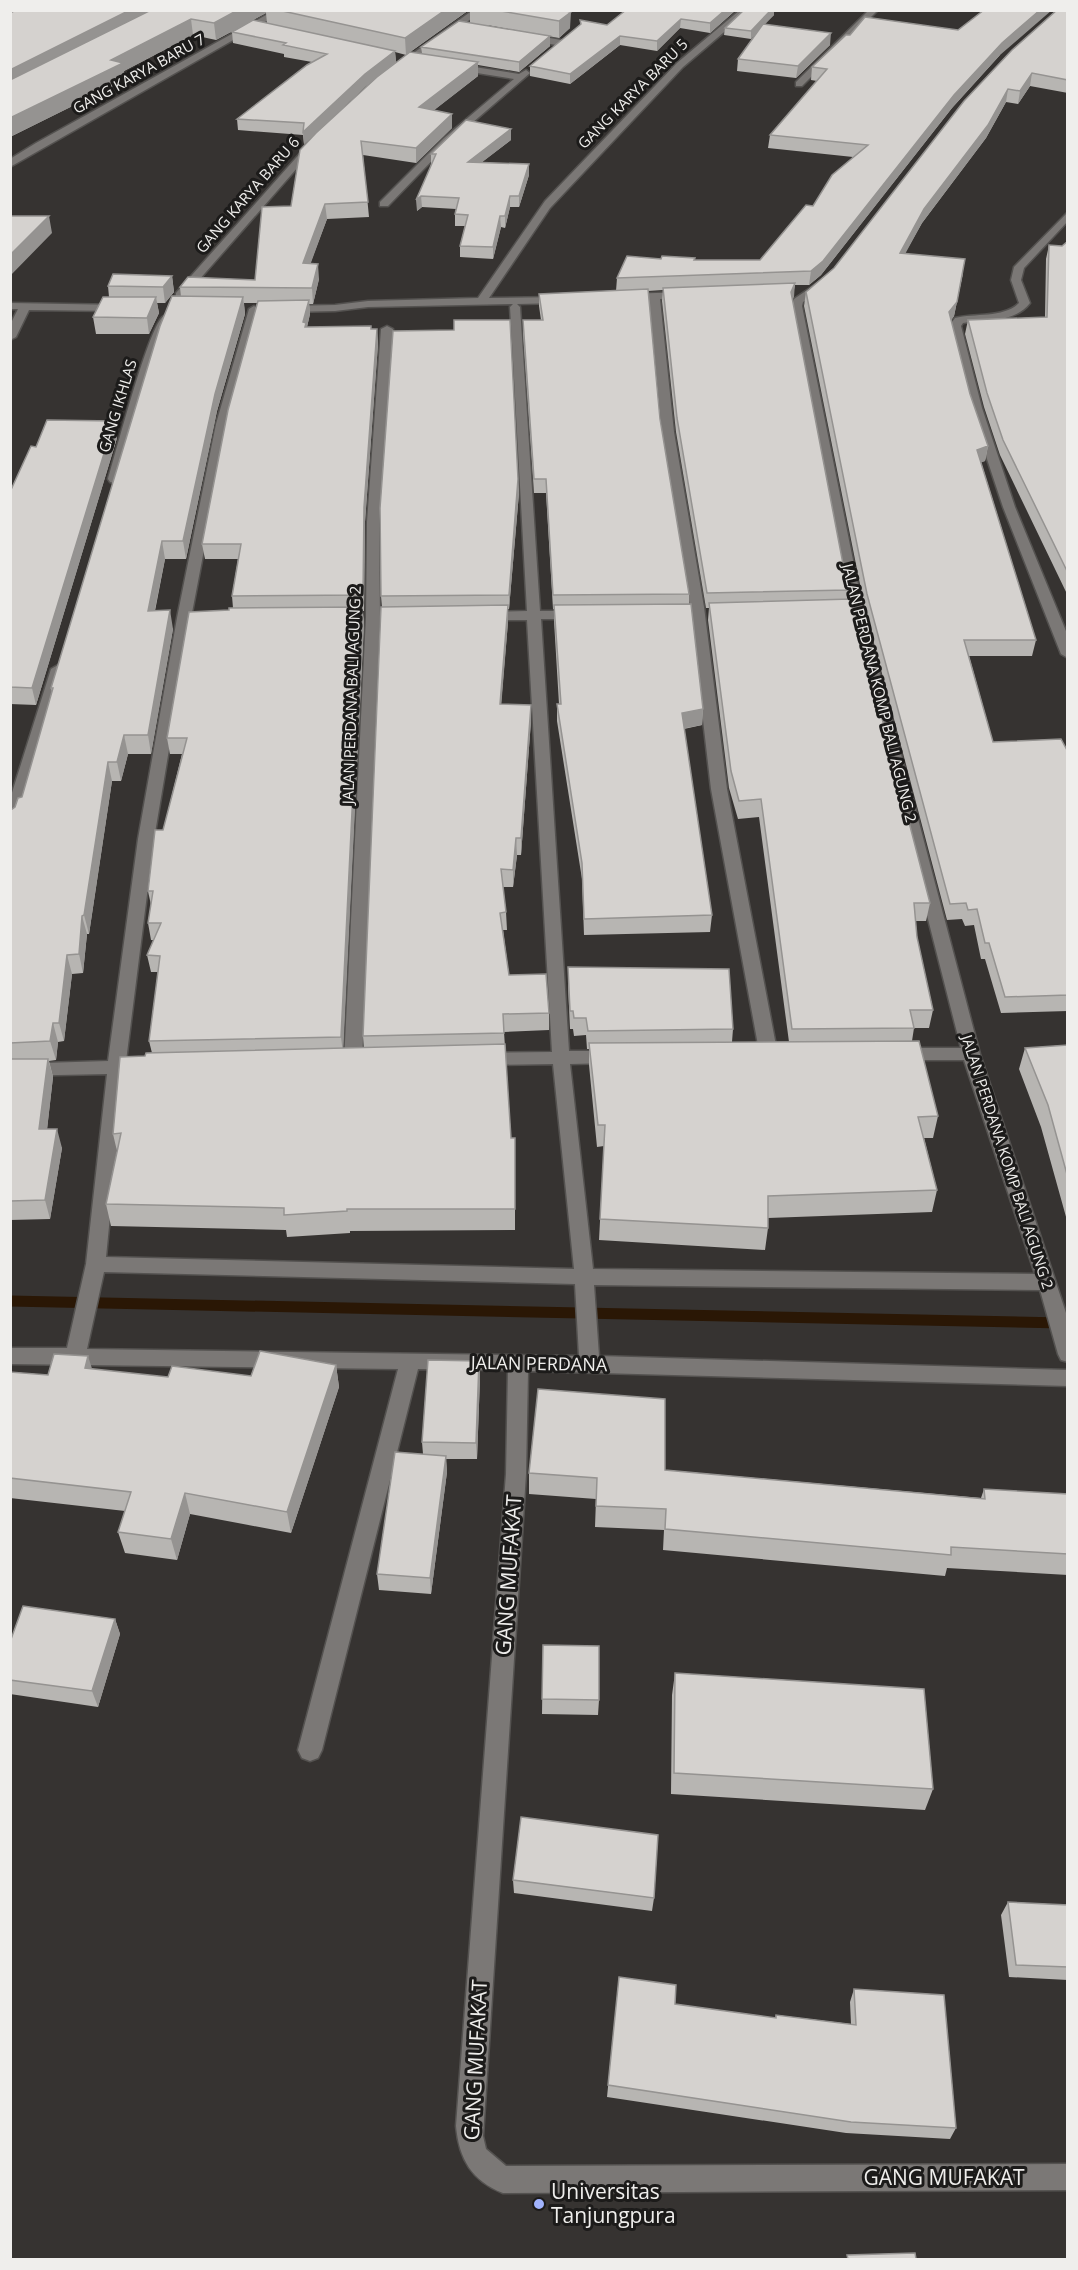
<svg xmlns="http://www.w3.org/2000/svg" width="1078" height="2270" font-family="'Open Sans',sans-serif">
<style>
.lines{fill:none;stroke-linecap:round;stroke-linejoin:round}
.stream{stroke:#2a1705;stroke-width:11}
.minor-casing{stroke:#545250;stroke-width:3}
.minor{fill:#7b7876;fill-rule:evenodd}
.wall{fill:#b7b5b2}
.shaded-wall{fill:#959391}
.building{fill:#d5d2cf;stroke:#959391;stroke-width:1.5}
.poi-dot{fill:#a1b3fd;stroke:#1c1b1a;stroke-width:2}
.labels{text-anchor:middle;stroke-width:6;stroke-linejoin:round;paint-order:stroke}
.far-street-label{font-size:15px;fill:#efeeec;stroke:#1c1b1a}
.street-label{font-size:18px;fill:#efeeec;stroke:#1c1b1a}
.near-street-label{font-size:21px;fill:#efeeec;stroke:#1c1b1a}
.near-poi-label{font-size:21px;fill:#efeeec;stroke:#1c1b1a;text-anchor:start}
</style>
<rect width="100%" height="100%" fill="#363331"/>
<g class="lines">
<path class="stream" d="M 10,1301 L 1063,1323"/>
<g class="minor-casing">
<path id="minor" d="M 275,10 L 286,10 L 10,167 L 10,159 L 36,143 Z
M 473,10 L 483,10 L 403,69 L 397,69 L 397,65 Z
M 740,10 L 750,10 L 683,67 L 550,208 L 489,298 L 562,297 L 567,300 L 562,303 L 517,304 L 520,307 L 540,611 L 578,611 L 585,615 L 578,619 L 541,619 L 569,1051 L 613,1051 L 619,1053 L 622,1057 L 619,1061 L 613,1063 L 570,1064 L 593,1269 L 1035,1274 L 964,1060 L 898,1060 L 892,1058 L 889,1054 L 892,1050 L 898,1048 L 961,1048 L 849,610 L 792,306 L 794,299 L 825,278 L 829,279 L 829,283 L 803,302 L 802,306 L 863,610 L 980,1054 L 1068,1319 L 1068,1362 L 1061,1360 L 1058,1354 L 1040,1290 L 594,1285 L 599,1356 L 1068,1370 L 1068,1386 L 528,1371 L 526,1474 L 483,2136 L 486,2149 L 506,2166 L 1068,2164 L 1068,2190 L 503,2193 C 472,2181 459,2159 456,2126 L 506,1474 L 508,1370 L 418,1369 L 322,1750 L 318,1758 L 310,1761 L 302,1758 L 298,1750 L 398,1369 L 10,1364 L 10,1348 L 67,1348 L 86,1264 L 107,1074 L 10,1076 L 10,1064 L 108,1061 L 138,839 L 177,618 L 216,424 L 249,309 L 254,306 L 259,309 L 228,424 L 191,618 L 154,839 L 126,1061 L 133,1063 L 136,1067 L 133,1071 L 124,1073 L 106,1257 L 574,1269 L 553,1064 L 481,1065 L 475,1063 L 472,1059 L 475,1055 L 481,1053 L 552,1052 L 527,620 L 483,620 L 476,616 L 483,612 L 527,611 L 510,307 L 513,304 L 368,307 L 335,311 L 287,312 L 282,309 L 287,306 L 335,305 L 368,301 L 478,298 L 545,201 L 677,63 ZM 104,1272 L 575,1284 L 579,1356 L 87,1349 Z
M 869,10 L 878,10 L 802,86 L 796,86 L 796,82 Z
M 528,34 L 561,40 L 565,43 L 561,46 L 525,39 L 525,35 Z
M 455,64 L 519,74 L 526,70 L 530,73 L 450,142 L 388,206 L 380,206 L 380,202 L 444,138 L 514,79 L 452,69 L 452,65 Z
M 311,141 L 319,143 L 184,297 L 176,297 L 176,293 Z
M 1068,212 L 1068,221 L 1024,268 L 1021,280 L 1030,303 C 1015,323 986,319 963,323 L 961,326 L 982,408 L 1015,507 L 1068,636 L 1068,658 L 1061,654 L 1003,507 L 970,408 L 949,326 L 955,318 C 975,313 1004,318 1019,303 L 1011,280 L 1014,267 Z
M 687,292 L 692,295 L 691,297 L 660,299 L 674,432 L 704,607 L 727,789 L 778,1056 L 775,1060 L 769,1062 L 763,1060 L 760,1056 L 711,789 L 690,607 L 662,432 L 649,299 L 625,300 L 620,297 L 625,294 Z
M 10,303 L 122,305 L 127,308 L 122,311 L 29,310 L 16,337 L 10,340 L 10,325 L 18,309 L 10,309 Z
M 164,316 L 169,319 L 160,342 L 120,479 L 114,483 L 110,482 L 108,479 C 115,456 150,321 164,316 Z
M 387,326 L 393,329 L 379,522 L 380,617 L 362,1062 L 359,1066 L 353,1068 L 347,1066 L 344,1062 L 366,617 L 367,522 L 381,329 Z
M 58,665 L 65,669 L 18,825 L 10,830 L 10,799 L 51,669 Z"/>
</g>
<use href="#minor" class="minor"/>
</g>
<path class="wall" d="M 10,10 L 469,10 L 406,55 L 395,52 L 396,62 L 422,53 L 421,47 L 470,23 L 470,10 L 561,10 L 570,28 L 559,38 L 487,25 L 550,46 L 519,72 L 478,65 L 478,76 L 434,110 L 452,114 L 452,128 L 416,163 L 363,155 L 369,217 L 327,219 L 310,264 L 319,279 L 313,304 L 309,304 L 310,314 L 307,327 L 377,329 L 378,344 L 365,522 L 364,611 L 363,611 L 364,623 L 343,1048 L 364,1048 L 363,1036 L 382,607 L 381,596 L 518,479 L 519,493 L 509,609 L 508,609 L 508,622 L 501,704 L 531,705 L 531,721 L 521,855 L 517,855 L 513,887 L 503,887 L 506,912 L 507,930 L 503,930 L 509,975 L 549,1013 L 549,1030 L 504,1032 L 511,1138 L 515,1160 L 515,1230 L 350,1231 L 350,1233 L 287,1237 L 286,1230 L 111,1226 L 106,1204 L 117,1151 L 113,1134 L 145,1056 L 152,1053 L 149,1041 L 158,972 L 151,972 L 147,955 L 154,940 L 151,940 L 148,923 L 151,905 L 148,891 L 182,754 L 170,754 L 167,738 L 229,610 L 233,608 L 232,596 L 238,559 L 205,559 L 202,544 L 257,303 L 244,303 L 245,314 L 217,411 L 186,559 L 165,559 L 155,611 L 173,629 L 151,754 L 128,754 L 121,781 L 112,781 L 89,934 L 87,934 L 83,973 L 72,974 L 64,1041 L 58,1042 L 56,1060 L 49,1061 L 53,1077 L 47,1129 L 62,1148 L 50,1219 L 10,1220 L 10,814 L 22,797 L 52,692 L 51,688 L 181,297 L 180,287 L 255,280 L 291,206 L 376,78 L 366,86 L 304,144 L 303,135 L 238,130 L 237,119 L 312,62 L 284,57 L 284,54 L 233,43 L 232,32 L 267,23 L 266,13 L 216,40 L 193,35 L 124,71 L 125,80 L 10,137 Z
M 736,10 L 710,33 L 680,28 L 657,51 L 620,45 L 570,84 L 530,76 L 530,66 L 580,25 L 580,20 L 607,25 Z
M 744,10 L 774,10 L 774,15 L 764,24 L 830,45 L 796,78 L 737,71 L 738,59 L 759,29 L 751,39 L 724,35 L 725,28 Z
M 1068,10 L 1068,93 L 1030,86 L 1018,104 L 1006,102 L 986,138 L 922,223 L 905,253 L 963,273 L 954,316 L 951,320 L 970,394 L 988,446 L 985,461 L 981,462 L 1036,640 L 1032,656 L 969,656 L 993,742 L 1068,752 L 1068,1011 L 1001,1013 L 985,959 L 981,959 L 974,925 L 965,926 L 962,919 L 947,920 L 865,609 L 804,306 L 806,292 L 834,268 Z
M 1000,55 L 952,108 L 821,275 L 809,285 L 795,285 L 792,299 L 848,590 L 847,599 L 930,903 L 926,921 L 915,921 L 917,937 L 933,1010 L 929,1028 L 914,1028 L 912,1041 L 938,1116 L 933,1138 L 924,1138 L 937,1190 L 932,1212 L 768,1218 L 768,1228 L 765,1250 L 599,1240 L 604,1146 L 597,1147 L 589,1065 L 589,1049 L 587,1049 L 586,1035 L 574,1036 L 573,1029 L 570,1029 L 568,985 L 568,967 L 733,1029 L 732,1042 L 789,1042 L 759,817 L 738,819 L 729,788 L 708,620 L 709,608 L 706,608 L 676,432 L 662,301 L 663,290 L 648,291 L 660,419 L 689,594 L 689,604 L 703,709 L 702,725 L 684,729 L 712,915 L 710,932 L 584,935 L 582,879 L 557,721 L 557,704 L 559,704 L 554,621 L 554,609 L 553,609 L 546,493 L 534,493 L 523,333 L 523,320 L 541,320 L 539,306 L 539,294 L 616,291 L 617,278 L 661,259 L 695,260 L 760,260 L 813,206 L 853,157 L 768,148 L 770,135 L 817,81 L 811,80 L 812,67 Z
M 511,140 L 482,162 L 529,175 L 519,207 L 510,207 L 505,228 L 501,227 L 493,259 L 460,257 L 460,246 L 465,226 L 455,226 L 455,214 L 456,209 L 422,207 L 417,211 L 431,164 L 431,154 Z
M 1068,241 L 1068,596 L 1000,455 L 984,407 L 965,334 L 968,320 L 1045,317 L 1046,259 L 1049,245 L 1062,246 Z
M 172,276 L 174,292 L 165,303 L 157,303 L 159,313 L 149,334 L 96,334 L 93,317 L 109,297 L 108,286 Z
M 114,421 L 117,438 L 36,705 L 10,704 L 10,492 L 36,447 Z
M 1068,1045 L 1068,1224 L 1041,1127 L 1019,1069 L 1025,1048 Z
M 479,1361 L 480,1378 L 477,1459 L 446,1459 L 447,1472 L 431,1594 L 379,1590 L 377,1574 L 423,1454 L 422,1442 Z
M 336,1365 L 339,1387 L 291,1533 L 190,1514 L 177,1560 L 125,1553 L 118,1532 L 125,1511 L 10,1498 L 10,1372 L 48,1375 L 92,1369 L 168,1377 L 251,1376 Z
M 665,1470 L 981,1498 L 984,1489 L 1068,1494 L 1068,1575 L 947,1568 L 945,1576 L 663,1550 L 664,1530 L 595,1527 L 596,1499 L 529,1494 L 529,1473 Z
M 115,1619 L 120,1634 L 98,1707 L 10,1694 L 10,1642 Z
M 543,1645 L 599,1700 L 598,1715 L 542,1714 Z
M 675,1673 L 933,1789 L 925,1810 L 671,1794 L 672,1695 Z
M 513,1880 L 654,1898 L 652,1911 L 514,1893 Z
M 1008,1902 L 1068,1905 L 1068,1980 L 1009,1977 L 1001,1915 Z
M 619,1977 L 675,2004 L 775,2018 L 776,2015 L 851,2024 L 850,2002 L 854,1989 L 956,2128 L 950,2139 L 846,2133 L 607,2097 Z"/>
<path class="shaded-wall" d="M 130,10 L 165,10 L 10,88 L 10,70 Z
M 238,10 L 266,10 L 266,13 L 216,40 L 214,23 Z
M 445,10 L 469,10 L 406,55 L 405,38 Z
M 725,10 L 736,10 L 710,33 L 710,23 Z
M 771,10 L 774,10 L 774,15 L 751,39 L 751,31 Z
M 1040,10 L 1052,10 L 1000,55 L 952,108 L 821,275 L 809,285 L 811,271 L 954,95 L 1002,43 Z
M 571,12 L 570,28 L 559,38 L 559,21 Z
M 191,19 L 193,35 L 124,71 L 125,80 L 10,137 L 10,118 L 111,60 Z
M 681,19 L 680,28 L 657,51 L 657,41 Z
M 831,33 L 830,45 L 796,78 L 798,66 Z
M 550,36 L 550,46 L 519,72 L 519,62 Z
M 620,36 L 620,45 L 570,84 L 570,74 Z
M 395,51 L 396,62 L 366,86 L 304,144 L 303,132 L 365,74 Z
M 478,62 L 478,76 L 419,122 L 419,107 Z
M 1032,73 L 1030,86 L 1018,104 L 1020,91 Z
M 1008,89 L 1006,102 L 986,138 L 922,223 L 898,267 L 900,253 L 924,209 Z
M 452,114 L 452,128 L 416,163 L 416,148 Z
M 511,129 L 511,140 L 468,173 L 468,162 Z
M 529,164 L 529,175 L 519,207 L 519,196 Z
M 421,196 L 422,207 L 417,211 L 416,200 Z
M 510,196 L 510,207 L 505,228 L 505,216 Z
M 325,204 L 327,219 L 305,279 L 303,263 Z
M 49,216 L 52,233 L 10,276 L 10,255 Z
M 500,216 L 501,227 L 493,259 L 493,247 Z
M 318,264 L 319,279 L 313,304 L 312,288 Z
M 963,273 L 954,316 L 947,327 L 949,312 Z
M 172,276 L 174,292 L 165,303 L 163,287 Z
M 795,283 L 794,297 L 790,305 L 791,292 Z
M 156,297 L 159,313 L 149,334 L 147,318 Z
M 243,297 L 245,314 L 217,411 L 186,559 L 183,541 L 215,394 Z
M 309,300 L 310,314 L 307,327 L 308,337 L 303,322 Z
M 377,329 L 378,344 L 365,522 L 364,611 L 363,595 L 364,507 Z
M 114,421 L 117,438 L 36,705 L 32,688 Z
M 988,446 L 985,461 L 975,465 L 977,450 Z
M 518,479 L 519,493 L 509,609 L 509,595 Z
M 162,541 L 165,559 L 151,629 L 148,611 Z
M 508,605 L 508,622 L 500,721 L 500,704 Z
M 362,607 L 364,623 L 343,1054 L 341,1037 Z
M 170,610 L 173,629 L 151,754 L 148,735 Z
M 531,705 L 531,721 L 521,855 L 521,838 Z
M 703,709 L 702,725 L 681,729 L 682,713 Z
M 124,735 L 128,754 L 121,781 L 117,762 Z
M 108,762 L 112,781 L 89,934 L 84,915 Z
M 516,838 L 517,855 L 513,887 L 513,870 Z
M 82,916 L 87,934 L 83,973 L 79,954 Z
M 67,955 L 72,974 L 64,1041 L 59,1023 Z
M 53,1023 L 58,1042 L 56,1060 L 50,1041 Z
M 48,1059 L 53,1077 L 45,1148 L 39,1129 Z
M 57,1129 L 62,1148 L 50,1219 L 45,1200 Z
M 88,1356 L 95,1378 L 85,1368 Z
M 479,1361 L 480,1378 L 477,1459 L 476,1443 Z
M 336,1365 L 339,1387 L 291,1533 L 287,1512 Z
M 446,1456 L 447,1472 L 431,1594 L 430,1578 Z
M 185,1493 L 190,1514 L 177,1560 L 171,1539 Z
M 115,1619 L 120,1634 L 98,1707 L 92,1691 Z"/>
<path class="building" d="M 16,10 L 130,10 L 10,70 L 10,13 Z
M 151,10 L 238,10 L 214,23 L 191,19 L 111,60 L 123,63 L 10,118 L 10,80 Z
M 278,10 L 445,10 L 405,38 Z
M 495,10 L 561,10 L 571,12 L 559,21 Z
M 626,10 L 725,10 L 710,23 L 681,19 L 657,41 L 620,36 L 570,74 L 530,66 L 581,24 L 580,20 L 607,25 Z
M 744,10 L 771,10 L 751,31 L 725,28 Z
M 984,10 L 1040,10 L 1002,43 L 954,95 L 823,261 L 811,271 L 617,278 L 627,256 L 661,259 L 662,256 L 695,258 L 694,260 L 760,260 L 806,205 L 813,206 L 832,175 L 868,145 L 770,135 L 827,69 L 812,67 L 846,35 L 850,35 L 865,17 L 958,30 Z
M 1057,10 L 1068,10 L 1068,80 L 1032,73 L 1020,91 L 1008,89 L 988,125 L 924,209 L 900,253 L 965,259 L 957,302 L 949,312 L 970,394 L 988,446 L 977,450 L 1036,640 L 964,640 L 993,742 L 1061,739 L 1068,752 L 1068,995 L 1005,997 L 989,943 L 985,943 L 977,909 L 968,910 L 966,903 L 950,904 L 867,594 L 806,292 L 834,268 L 964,101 L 1012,50 Z
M 253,20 L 395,51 L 365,74 L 303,132 L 304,123 L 237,119 L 307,65 L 327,54 L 283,45 L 286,43 L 232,32 Z
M 459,21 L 550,36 L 519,62 L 421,47 Z
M 763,24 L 831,33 L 798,66 L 738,59 Z
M 410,52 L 478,62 L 419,107 L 452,114 L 416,148 L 361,141 L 368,202 L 325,204 L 303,263 L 318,264 L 312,288 L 180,287 L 188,277 L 255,280 L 262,207 L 291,206 L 300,150 L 316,133 L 377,77 Z
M 466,120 L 511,129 L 468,162 L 529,164 L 519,196 L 510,196 L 505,216 L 500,216 L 493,247 L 460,246 L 468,215 L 455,214 L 459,198 L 421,196 L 416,200 L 436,154 L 431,154 Z
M 10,216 L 49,216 L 10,255 Z
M 1068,241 L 1068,573 L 1003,440 L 987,393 L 968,320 L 1047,317 L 1049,245 L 1062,246 Z
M 113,274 L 172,276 L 163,287 L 108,286 Z
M 795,283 L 791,292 L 848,590 L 707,593 L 677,418 L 663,288 Z
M 648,289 L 660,419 L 689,594 L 553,595 L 546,479 L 534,479 L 523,320 L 543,320 L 539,294 Z
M 172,296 L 243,297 L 215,394 L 183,541 L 162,541 L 148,611 L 170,610 L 148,735 L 124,735 L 117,762 L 108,762 L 84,915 L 82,916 L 79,954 L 67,955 L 59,1023 L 53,1023 L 50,1041 L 10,1043 L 10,814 L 11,810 L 15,807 L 18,798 L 22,797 L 53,688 L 51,688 L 160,326 Z
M 103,297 L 156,297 L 147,318 L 93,317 Z
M 309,300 L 303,322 L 306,323 L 305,327 L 371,326 L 371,329 L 377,329 L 364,507 L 363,595 L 232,596 L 241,544 L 202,544 L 228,410 L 258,301 Z
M 454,320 L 510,320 L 518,479 L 509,595 L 381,596 L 380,508 L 393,331 L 454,330 Z
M 47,420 L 114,421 L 32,688 L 10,687 L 10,492 L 31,446 L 36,447 Z
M 851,599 L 930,903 L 914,903 L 917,937 L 933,1010 L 910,1010 L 914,1028 L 792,1029 L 761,799 L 739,801 L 731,771 L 709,603 Z
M 691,604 L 703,709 L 682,713 L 712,915 L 584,919 L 582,863 L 557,704 L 561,704 L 554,605 Z
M 508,605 L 500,704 L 531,705 L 521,838 L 516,838 L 513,870 L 501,869 L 506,912 L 500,913 L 509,975 L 546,974 L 549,1013 L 503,1014 L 504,1033 L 363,1036 L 381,607 Z
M 362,607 L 341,1037 L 149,1041 L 160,956 L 147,955 L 161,923 L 148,923 L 153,891 L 148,891 L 155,830 L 163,830 L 187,738 L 167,738 L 189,612 L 229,610 L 229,608 Z
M 568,967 L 729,969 L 733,1029 L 588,1031 L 586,1018 L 574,1018 L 573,1011 L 570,1011 Z
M 919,1041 L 938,1116 L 918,1117 L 937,1190 L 768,1196 L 768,1228 L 600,1219 L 605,1125 L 598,1125 L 589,1043 Z
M 505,1044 L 511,1138 L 515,1138 L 515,1209 L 347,1209 L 347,1211 L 284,1215 L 284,1208 L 106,1204 L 121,1133 L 113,1134 L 120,1057 L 145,1056 L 146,1053 Z
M 1068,1045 L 1068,1178 L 1048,1105 L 1025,1048 Z
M 10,1059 L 48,1059 L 39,1129 L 57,1129 L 45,1200 L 10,1201 Z
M 260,1351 L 336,1365 L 287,1512 L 185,1493 L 171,1539 L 118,1532 L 131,1492 L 10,1478 L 10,1372 L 48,1375 L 54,1354 L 88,1356 L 85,1368 L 168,1377 L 172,1366 L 251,1376 Z
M 428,1360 L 479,1361 L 476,1443 L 422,1442 Z
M 538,1389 L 665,1399 L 665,1470 L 985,1499 L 984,1489 L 1068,1494 L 1068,1554 L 951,1547 L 951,1555 L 665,1529 L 666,1509 L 596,1506 L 597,1478 L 529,1473 Z
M 395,1452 L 446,1456 L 430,1578 L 377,1574 Z
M 23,1606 L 115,1619 L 92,1691 L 10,1680 L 10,1642 Z
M 543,1645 L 599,1646 L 599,1700 L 542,1699 Z
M 675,1673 L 924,1689 L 933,1789 L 674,1773 Z
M 521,1817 L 658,1835 L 654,1898 L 513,1880 Z
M 1008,1902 L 1068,1905 L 1068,1967 L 1016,1965 Z
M 619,1977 L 676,1985 L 675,2004 L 776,2018 L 776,2015 L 856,2025 L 854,1989 L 944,1995 L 956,2128 L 851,2122 L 608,2085 Z
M 915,2253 L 916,2259 L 848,2259 L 847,2255 Z"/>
<circle class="poi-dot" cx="539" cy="2204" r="6"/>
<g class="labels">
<g class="far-street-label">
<text transform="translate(139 74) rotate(-29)" y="5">GANG KARYA BARU 7</text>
<text transform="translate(633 94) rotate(-45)" y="5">GANG KARYA BARU 5</text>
<text transform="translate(248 195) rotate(-49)" y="5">GANG KARYA BARU 6</text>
<text transform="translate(118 406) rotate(-73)" y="5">GANG IKHLAS</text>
<text transform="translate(879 693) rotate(76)" y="5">JALAN PERDANA KOMP BALI AGUNG 2</text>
<text transform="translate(352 695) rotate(-88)" y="5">JALAN PERDANA BALI AGUNG 2</text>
<text transform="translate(1007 1162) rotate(72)" y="5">JALAN PERDANA KOMP BALI AGUNG 2</text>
</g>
<g class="street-label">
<text transform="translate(539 1364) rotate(1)" y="6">JALAN PERDANA</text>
</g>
<g class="near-street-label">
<text transform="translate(509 1575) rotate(-86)" y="7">GANG MUFAKAT</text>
<text transform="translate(476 2060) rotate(-87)" y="7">GANG MUFAKAT</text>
<text x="944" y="2185">GANG MUFAKAT</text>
</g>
<g class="near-poi-label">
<text x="551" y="2199">Universitas<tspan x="551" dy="24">Tanjungpura</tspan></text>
</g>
</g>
<rect width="1078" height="2270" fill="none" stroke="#efeeec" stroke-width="24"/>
</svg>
